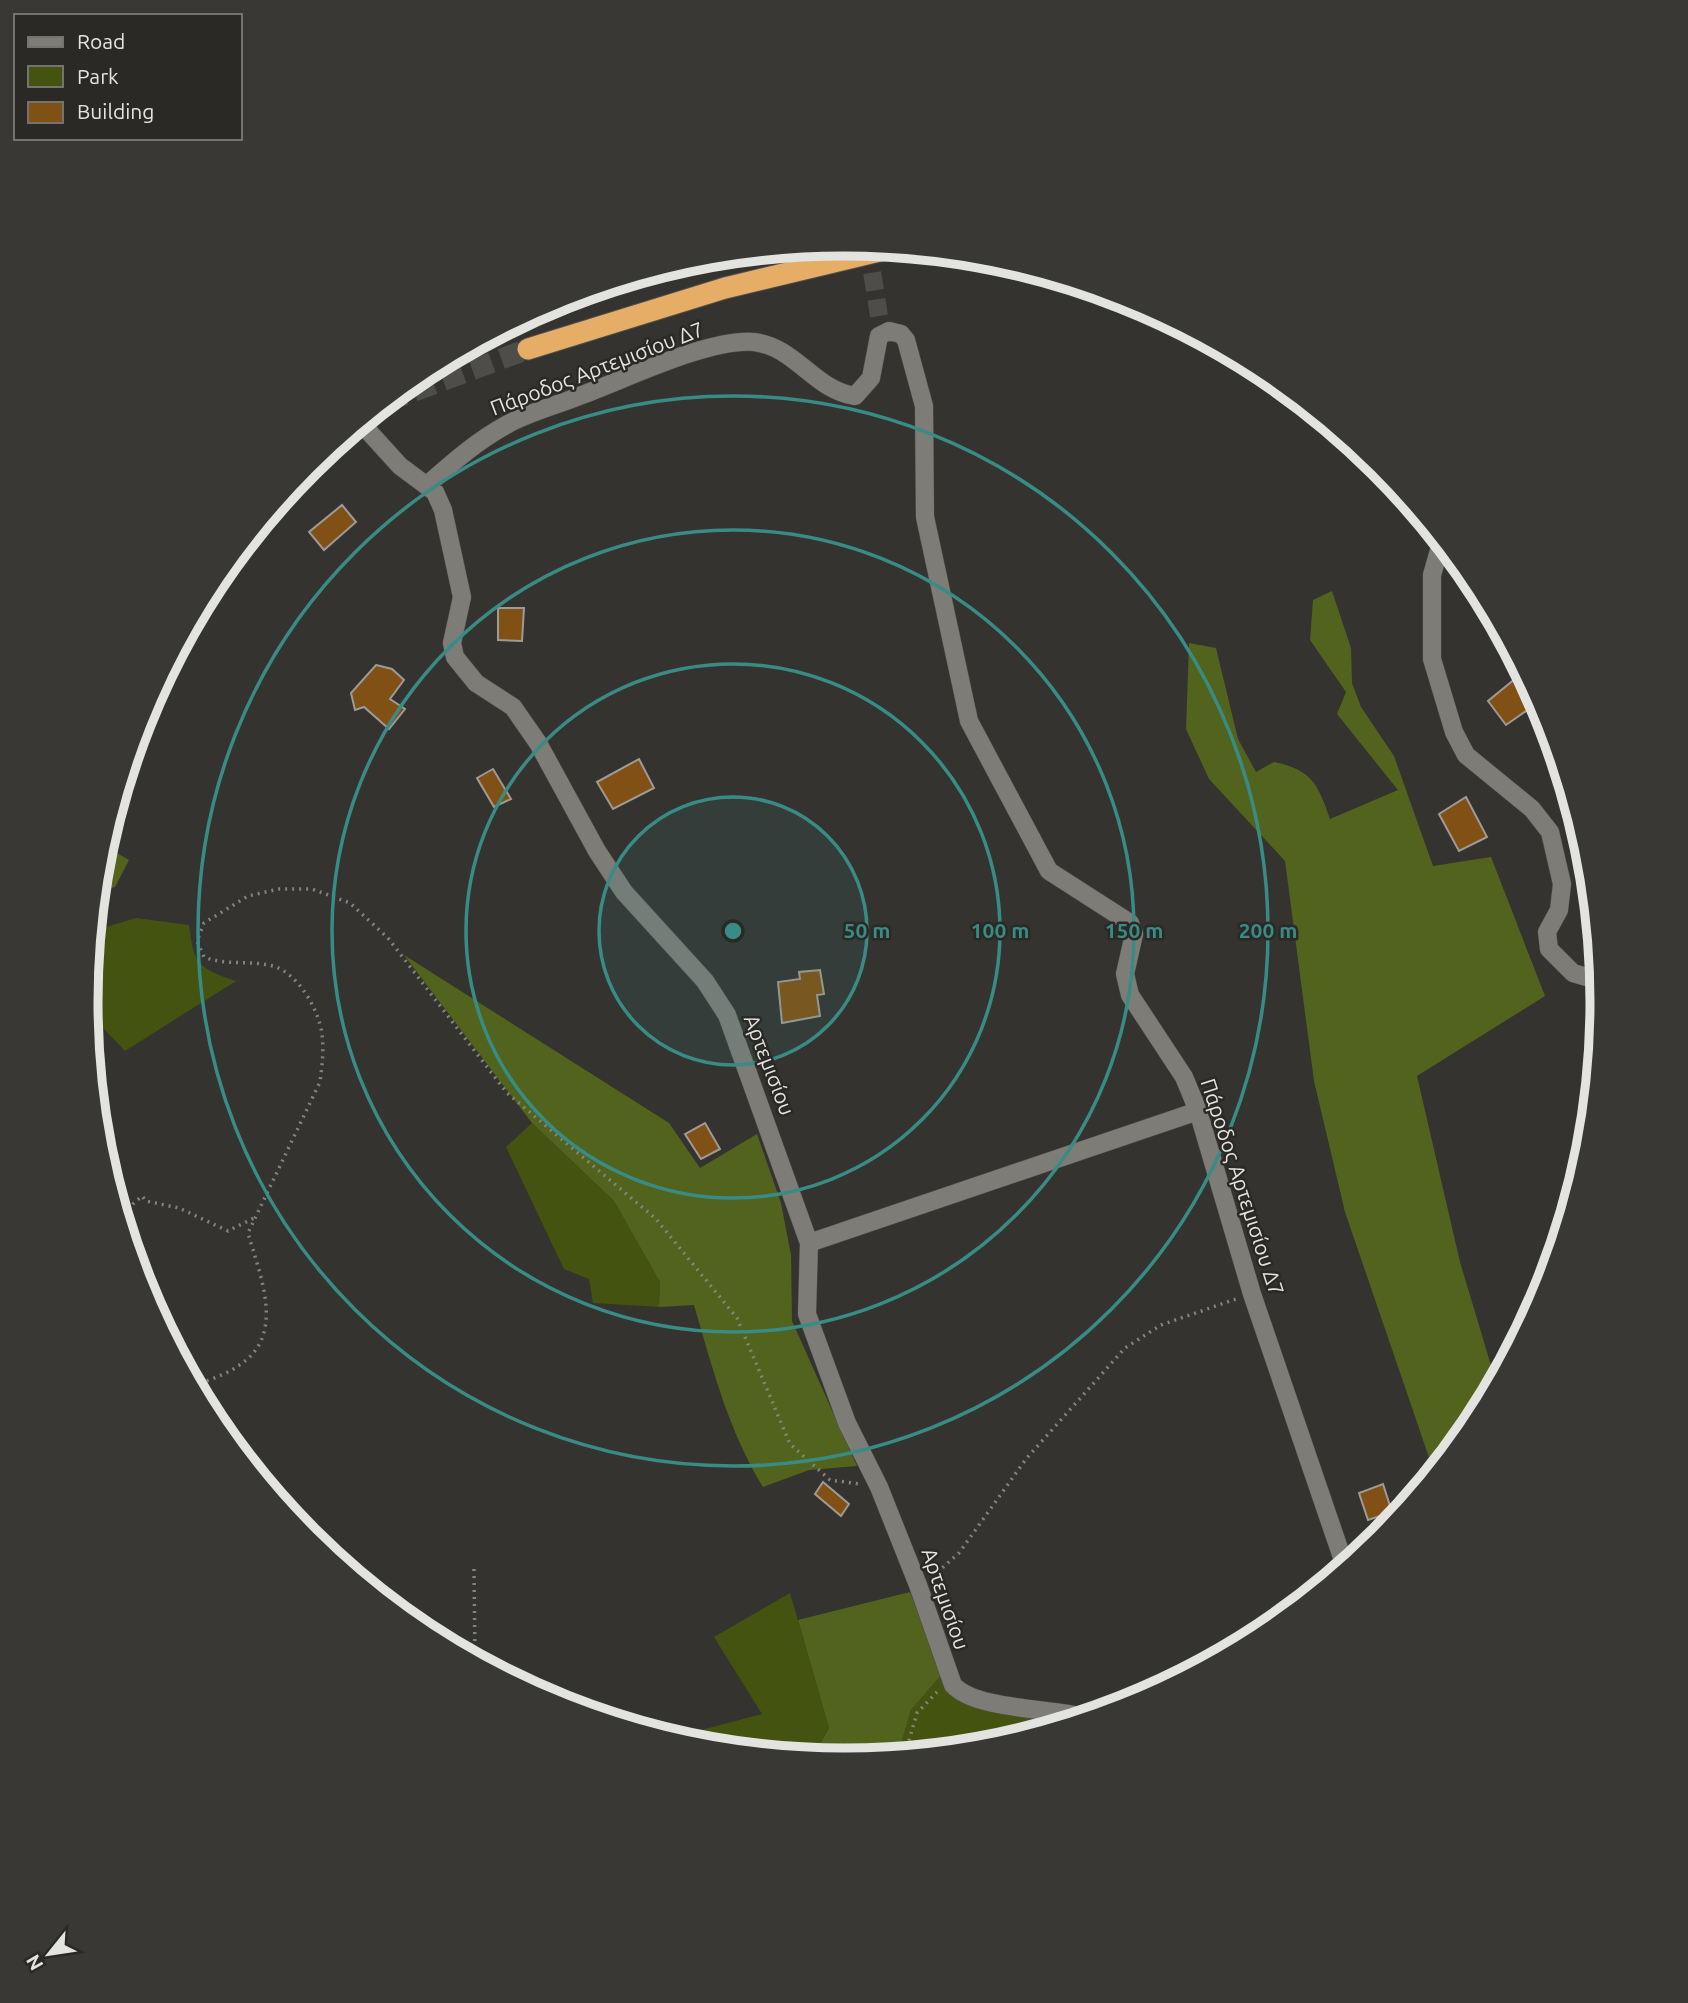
<svg xmlns="http://www.w3.org/2000/svg" width="1688" height="2003" font-family="Ubuntu,sans-serif">
<style>
.green{fill:#445310}
.forest{fill:#52631d}
.building{fill:#815014;stroke:#9e9a97;stroke-width:2}
.lines{fill:none;stroke-linecap:round;stroke-linejoin:round}
.minor-tunnel{stroke:#4e4d4a;stroke-width:18;stroke-dasharray:18 9;stroke-linecap:butt}
.motorway-tunnel{stroke:#4e4d4a;stroke-width:21;stroke-dasharray:21 10;stroke-linecap:butt}
.minor-casing{stroke:#504f4b;stroke-width:19}
.motorway-casing{stroke:#504f4b;stroke-width:23}
.path{stroke:#83837f;stroke-width:3.5;stroke-dasharray:2 5;stroke-linecap:butt}
.minor{stroke:#7d7c77;stroke-width:18}
.motorway{stroke:#e6ad67;stroke-width:21}
.ring{fill:none;stroke:#398c85;stroke-width:3.5}
.labels{text-anchor:middle;stroke-width:5;stroke-linejoin:round;paint-order:stroke}
.street-label{font-size:21px;fill:#e3e3e0;stroke:#2a2925}
.rim{fill:none;stroke:#e3e3e0;stroke-width:9}
.centre{fill:#398c85;stroke:#2a2925;stroke-width:3.5}
.ring-label{font-size:21px;text-anchor:middle;font-weight:bold;fill:#398c85;stroke:#2a2925;stroke-width:5;stroke-linejoin:round;paint-order:stroke}
</style>
<rect width="100%" height="100%" fill="#34332f"/>
<path class="green" d="M 136,918 L 189,925 C 194,965 198,968 236,981 L 125,1051 L 87,1011 L 86,1001 L 93,931 Z
M 532,1123 L 614,1201 L 660,1282 L 659,1307 L 593,1303 L 589,1279 L 564,1269 L 506,1147 Z
M 790,1593 L 829,1728 L 817,1749 L 817,1757 L 696,1745 L 671,1738 L 762,1714 L 714,1637 Z
M 942,1674 L 951,1689 L 1072,1721 L 992,1745 L 898,1754 L 911,1710 Z"/>
<path class="forest" d="M 1332,591 L 1351,648 L 1352,683 L 1361,707 L 1394,756 L 1433,866 L 1491,857 L 1545,996 L 1417,1076 L 1460,1262 L 1496,1382 L 1474,1423 L 1434,1472 L 1345,1212 L 1314,1081 L 1285,861 L 1209,779 L 1186,729 L 1189,643 L 1216,648 L 1238,739 L 1256,772 L 1274,762 C 1312,770 1318,784 1330,819 L 1398,790 L 1337,714 L 1346,692 L 1310,640 L 1313,600 Z
M 103,845 L 129,860 L 115,887 L 96,893 Z
M 404,955 L 669,1123 L 700,1168 L 757,1134 L 781,1203 L 791,1255 L 792,1321 L 857,1466 L 809,1470 L 763,1487 C 729,1432 712,1367 694,1305 L 659,1307 L 660,1282 L 614,1201 L 532,1123 Z
M 910,1592 L 942,1674 L 911,1710 L 898,1754 L 844,1760 L 817,1757 L 817,1749 L 829,1728 L 798,1620 Z"/>
<path class="building" d="M 342,505 L 356,522 L 324,550 L 309,532 Z
M 498,608 L 524,608 L 522,641 L 498,640 Z
M 376,665 L 392,669 L 404,680 L 390,699 L 405,709 L 389,729 L 364,707 L 355,710 L 351,693 Z
M 1521,674 L 1539,702 L 1506,725 L 1488,701 Z
M 639,759 L 654,788 L 613,809 L 597,782 Z
M 493,769 L 511,799 L 494,807 L 477,778 Z
M 1466,797 L 1487,837 L 1459,851 L 1439,814 Z
M 820,970 L 824,994 L 817,995 L 820,1016 L 782,1023 L 778,982 L 800,979 L 799,972 Z
M 705,1123 L 720,1149 L 701,1159 L 685,1134 Z
M 823,1482 L 849,1504 L 841,1516 L 815,1494 Z
M 1383,1484 L 1392,1512 L 1368,1520 L 1359,1493 Z"/>
<g class="lines">
<path class="minor-tunnel" d="M 868,246 L 879,316"/>
<path class="motorway-tunnel" d="M 385,402 L 528,349"/>
<g class="minor-casing">
<path id="minor" d="M 360,422 L 400,466 L 435,492 L 443,510 L 462,597 L 452,643 L 455,657 L 476,683 L 513,707 L 538,743 L 597,851 L 624,892 L 705,981 L 727,1015 L 809,1243 L 807,1314 L 847,1423 L 879,1487 L 918,1585 L 953,1685 C 976,1710 1050,1708 1084,1717
M 427,485 C 452,463 478,440 508,424 C 530,412 558,405 582,395 C 626,379 709,338 754,342 C 796,347 814,390 855,396 L 871,378 L 879,336 L 889,331 L 901,334 L 906,340 L 924,406 L 925,517 L 969,721 L 1049,871 L 1130,923 L 1134,934 L 1125,974 L 1130,995 L 1184,1077 L 1198,1111 L 1252,1294 L 1345,1566
M 1442,540 L 1432,575 L 1432,659 L 1454,732 L 1466,755 L 1532,809 L 1550,832 L 1562,884 L 1559,910 L 1547,932 L 1549,949 L 1573,973 L 1600,981
M 809,1243 L 1198,1111"/>
</g>
<g class="motorway-casing">
<path id="motorway" d="M 528,349 L 725,288 L 892,248"/>
</g>
<path class="path" d="M 123,1223 L 133,1204 L 142,1196 L 146,1201 L 179,1208 L 228,1231 L 254,1218
M 194,1386 C 208,1380 225,1375 238,1366 C 287,1336 260,1276 248,1233 L 320,1082 C 322,1066 324,1051 322,1034 C 319,1010 298,973 273,966 C 250,960 227,966 204,957 L 197,941 L 204,923 L 248,896 L 279,889 L 312,889 L 350,903 L 388,938 L 507,1093 L 656,1219 L 737,1318 L 790,1444 L 830,1480 L 860,1484
M 474,1569 L 475,1660
M 932,1577 L 959,1553 L 1026,1459 L 1125,1348 L 1161,1325 L 1236,1299
M 905,1754 L 917,1713 L 937,1692"/>
<use href="#minor" class="minor"/>
<use href="#motorway" class="motorway"/>
</g>
<circle cx="733" cy="931" r="134" fill="#398c85" fill-opacity=".12"/>
<g class="ring">
<circle cx="733" cy="931" r="134"/>
<circle cx="733" cy="931" r="267"/>
<circle cx="733" cy="931" r="401"/>
<circle cx="733" cy="931" r="535"/>
</g>
<g class="labels">
<g class="street-label">
<text transform="translate(597 369) rotate(-21)" y="7">Πάροδος Αρτεμισίου Δ7</text>
<text transform="translate(769 1065) rotate(69)" y="7">Αρτεμισίου</text>
<text transform="translate(1242 1187) rotate(72)" y="7">Πάροδος Αρτεμισίου Δ7</text>
<text transform="translate(945 1599) rotate(71)" y="7">Αρτεμισίου</text>
</g>
</g>
<path d="M0 0H1688V2003H0ZM98 1002a746 746 0 1 1 1492 0a746 746 0 1 1-1492 0Z" fill="#393834" fill-rule="evenodd"/>
<path class="rim" d="M98 1002a746 746 0 1 1 1492 0a746 746 0 1 1-1492 0Z"/>
<circle cx="733" cy="931" r="10" class="centre"/>
<g class="ring-label">
<text x="867" y="938">50 m</text>
<text x="1000" y="938">100 m</text>
<text x="1134" y="938">150 m</text>
<text x="1268" y="938">200 m</text>
</g>
<rect x="14" y="14" width="228" height="126" fill="#2a2925" stroke="#747370" stroke-width="2"/>
<rect x="28" y="37" width="35" height="10" fill="#7d7c77" stroke="#747370" stroke-width="2"/>
<text x="77" y="49" font-size="21" fill="#e3e3e0">Road</text>
<rect x="28" y="66" width="35" height="21" fill="#445310" stroke="#747370" stroke-width="2"/>
<text x="77" y="84" font-size="21" fill="#e3e3e0">Park</text>
<rect x="28" y="102" width="35" height="21" fill="#815014" stroke="#747370" stroke-width="2"/>
<text x="77" y="119" font-size="21" fill="#e3e3e0">Building</text>
<g transform="translate(49 1954) rotate(240)" stroke="#2a2925" stroke-width="5" paint-order="stroke">
<path d="M0-5L12 26L0 18L-12 26Z" fill="#e3e3e0"/>
<text y="-10" font-size="19" font-weight="bold" text-anchor="middle" fill="#e3e3e0">N</text>
</g>
</svg>
